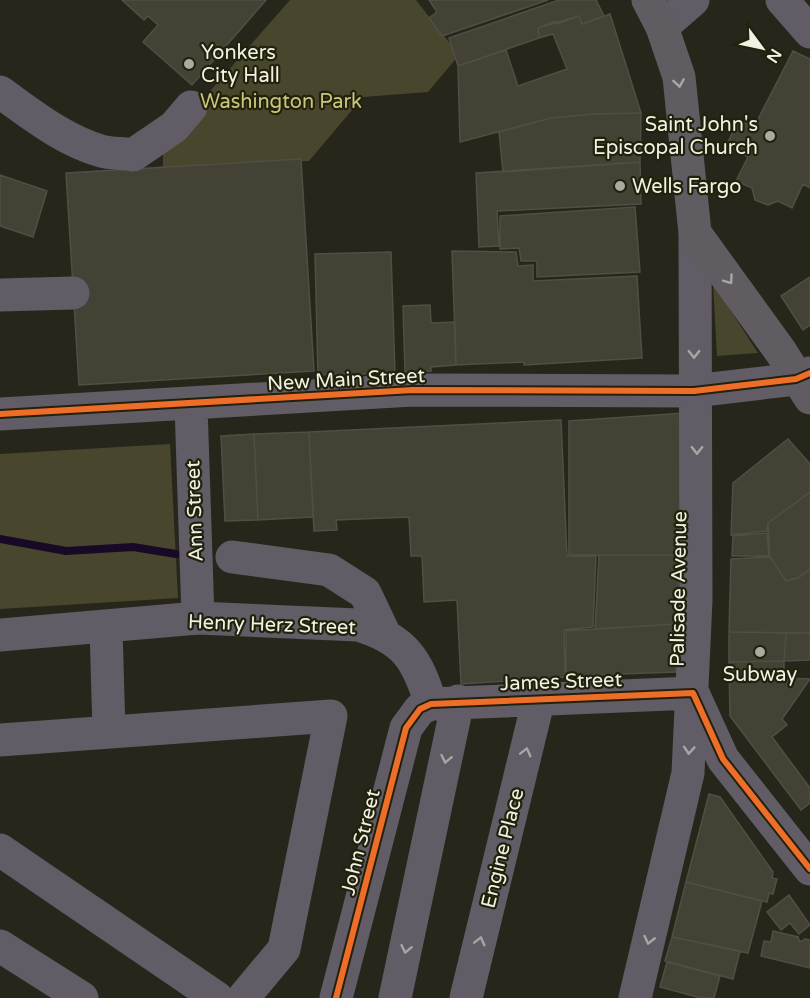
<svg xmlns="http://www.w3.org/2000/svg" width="810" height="998" font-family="'Varela Round',sans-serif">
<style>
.green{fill:#48472d}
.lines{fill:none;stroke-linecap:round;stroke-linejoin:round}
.stream{stroke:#180a27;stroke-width:8}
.building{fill:#434235;stroke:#504f45;stroke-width:1.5}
.minor{stroke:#615c66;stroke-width:33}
.major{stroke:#615c62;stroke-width:33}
.cycleway-casing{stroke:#22210c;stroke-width:10}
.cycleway{stroke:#ee6e29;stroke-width:6}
.oneway{stroke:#a9a6a3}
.oneway2{stroke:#a9a6a5}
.poi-dot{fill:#aaaa9e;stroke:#22210c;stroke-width:2}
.labels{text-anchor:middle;stroke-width:4.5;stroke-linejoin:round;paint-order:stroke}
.poi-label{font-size:20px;fill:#f1f1e4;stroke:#22210c;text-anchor:start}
.park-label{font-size:20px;fill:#cac67c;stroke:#22210c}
.street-label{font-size:20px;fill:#f1f1e4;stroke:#22210c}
</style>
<rect width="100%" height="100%" fill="#27261b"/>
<path class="green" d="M 290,0 L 416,0 L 459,55 L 428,92 L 363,97 L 309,161 L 226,163 L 163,171 L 163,145 Z
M 713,283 L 758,353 L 717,356 Z
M 170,444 L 178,598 L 0,609 L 0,454 Z"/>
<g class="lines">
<path class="stream" d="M 0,539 L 66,551 L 133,547 L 176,554"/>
</g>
<path class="building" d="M 122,0 L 266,0 L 192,85 L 143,42 L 158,25 L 148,16 L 144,20 Z
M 429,0 L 548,0 L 442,36 L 429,18 L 437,12 Z
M 559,0 L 596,0 L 604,16 L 582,24 L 579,16 L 557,24 L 556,21 L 538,28 L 539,38 L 458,66 L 449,38 Z
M 610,14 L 641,113 L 594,114 L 551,118 L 460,142 L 458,66 L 506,50 L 518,86 L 567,69 L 553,34 L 539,38 L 538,28 L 579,16 L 582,24 Z
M 793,51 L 810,59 L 810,188 L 803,184 L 792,208 L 778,201 L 768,205 L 755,200 L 752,188 L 736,181 L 748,157 L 726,146 L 739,120 L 754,127 Z
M 641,113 L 640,162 L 503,172 L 499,132 L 551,118 L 594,114 Z
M 301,159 L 314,371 L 79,385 L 66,173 Z
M 640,162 L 641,204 L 497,211 L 499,246 L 479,247 L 476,173 Z
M 0,175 L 47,191 L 33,237 L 0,226 Z
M 635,207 L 640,272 L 537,277 L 537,261 L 521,261 L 519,248 L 500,249 L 500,216 Z
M 452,251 L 516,252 L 518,266 L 533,265 L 533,281 L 637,276 L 642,358 L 524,365 L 524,362 L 456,365 Z
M 391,252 L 395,373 L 318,375 L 315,254 Z
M 810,277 L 810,325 L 803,330 L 781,296 Z
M 430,305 L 431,323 L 455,322 L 456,365 L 431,367 L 431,371 L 405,372 L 403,306 Z
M 684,413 L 680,555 L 569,555 L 569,421 Z
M 561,420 L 567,556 L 596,556 L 593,627 L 564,630 L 565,677 L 461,684 L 457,600 L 424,602 L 422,556 L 411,556 L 409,517 L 336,520 L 337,530 L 314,531 L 309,432 Z
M 309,432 L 313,517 L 258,520 L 254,434 Z
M 254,434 L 258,520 L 225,521 L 221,436 Z
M 788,439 L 810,464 L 810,492 L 768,523 L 767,531 L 731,535 L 733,483 Z
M 810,492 L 810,569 L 798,578 L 786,581 L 770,557 L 768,523 Z
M 767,533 L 769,556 L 732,556 L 733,536 Z
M 599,555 L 680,555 L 677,624 L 595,629 Z
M 770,557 L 786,581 L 798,578 L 810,569 L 810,633 L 729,632 L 731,559 Z
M 677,624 L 676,672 L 566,676 L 566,631 Z
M 729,632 L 786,633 L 784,661 L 729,662 Z
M 786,633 L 810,633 L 810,660 L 784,661 Z
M 784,661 L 784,678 L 810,679 L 782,719 L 787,725 L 772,737 L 810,788 L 810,803 L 801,810 L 730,716 L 729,662 Z
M 709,794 L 720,797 L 773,872 L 772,878 L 777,879 L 773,894 L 769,893 L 767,902 L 686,882 Z
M 686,882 L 762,901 L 748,953 L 672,937 Z
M 789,895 L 810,925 L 799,934 L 790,923 L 781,930 L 767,912 Z
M 773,931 L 798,937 L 800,942 L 805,939 L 810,940 L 810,968 L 761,956 L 764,941 L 771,942 Z
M 672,937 L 740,951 L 733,979 L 665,961 Z
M 667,962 L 720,976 L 714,998 L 701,998 L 660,987 Z"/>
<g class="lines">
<path class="minor" d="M 782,0 L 810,32
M 662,27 L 693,0
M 0,92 C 31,114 63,140 101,151 C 111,154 123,153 133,155 L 174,127 L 191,107
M 0,295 L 73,293
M 191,405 L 198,618
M 0,414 L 413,390 L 694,391 L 796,379 L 810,373
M 232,557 L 329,570 L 365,593 L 384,633
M 106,628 L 109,732
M 0,635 L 198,618 L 358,625 C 405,639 417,659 431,704
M 0,740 L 331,716 L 284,949 L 243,998
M 0,850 L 217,998
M 0,946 L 82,998
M 336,998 L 406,728 L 420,709 L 431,704 L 693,693 L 723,759 L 810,869
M 395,998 L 458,701
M 466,998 L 539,698
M 635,998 L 688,773 L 696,600 L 695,233"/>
<path class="major" d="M 648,0 L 662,27 L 679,77 L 695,233 L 781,352 L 810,398"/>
<g class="cycleway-casing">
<path id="cycleway" d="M 0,414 L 413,390 L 694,391 L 796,379 L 810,373
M 336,998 L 406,728 L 420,709 L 431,704 L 693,693 L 723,759 L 810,869"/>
</g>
<use href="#cycleway" class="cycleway"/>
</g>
<defs><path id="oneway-chevron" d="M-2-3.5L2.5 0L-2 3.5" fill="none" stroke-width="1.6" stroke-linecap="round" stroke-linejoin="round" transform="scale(1.5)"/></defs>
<g class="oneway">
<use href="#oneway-chevron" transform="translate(679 83) rotate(81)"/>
<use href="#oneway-chevron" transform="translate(729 280) rotate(54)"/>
</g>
<g class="oneway2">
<use href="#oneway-chevron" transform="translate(694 354) rotate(90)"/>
<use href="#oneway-chevron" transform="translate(697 450) rotate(91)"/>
<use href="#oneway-chevron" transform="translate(689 750) rotate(94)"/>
<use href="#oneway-chevron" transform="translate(526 752) rotate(-76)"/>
<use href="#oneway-chevron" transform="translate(446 759) rotate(102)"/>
<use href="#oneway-chevron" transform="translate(649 940) rotate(103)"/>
<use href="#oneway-chevron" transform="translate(480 941) rotate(-76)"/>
<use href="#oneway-chevron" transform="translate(406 949) rotate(102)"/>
</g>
<g class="poi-dot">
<circle cx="189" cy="64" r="6"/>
<circle cx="770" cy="136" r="6"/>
<circle cx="620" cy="186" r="6"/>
<circle cx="760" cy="652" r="6"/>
</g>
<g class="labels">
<g class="poi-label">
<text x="201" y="59">Yonkers<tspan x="201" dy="23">City Hall</tspan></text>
<text x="758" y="131" text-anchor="end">Saint John's<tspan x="758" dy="23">Episcopal Church</tspan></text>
<text x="632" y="193">Wells Fargo</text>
<text x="760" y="681" text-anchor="middle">Subway</text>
</g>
<g class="park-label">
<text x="281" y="108">Washington Park</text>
</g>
<g class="street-label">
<text transform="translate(346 379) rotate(-3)" y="7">New Main Street</text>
<text transform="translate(194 511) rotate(-92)" y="7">Ann Street</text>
<text transform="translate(678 589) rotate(-89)" y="7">Palisade Avenue</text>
<text transform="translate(272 624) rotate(2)" y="7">Henry Herz Street</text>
<text transform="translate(561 681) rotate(-2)" y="7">James Street</text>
<text transform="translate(360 842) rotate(-76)" y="7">John Street</text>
<text transform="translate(502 848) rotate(-76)" y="7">Engine Place</text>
</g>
</g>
<g transform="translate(762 48) rotate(123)" stroke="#22210c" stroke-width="4.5" paint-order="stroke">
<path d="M0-4.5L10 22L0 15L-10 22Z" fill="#f1f1e4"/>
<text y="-9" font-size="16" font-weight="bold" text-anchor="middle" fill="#f1f1e4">N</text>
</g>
</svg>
